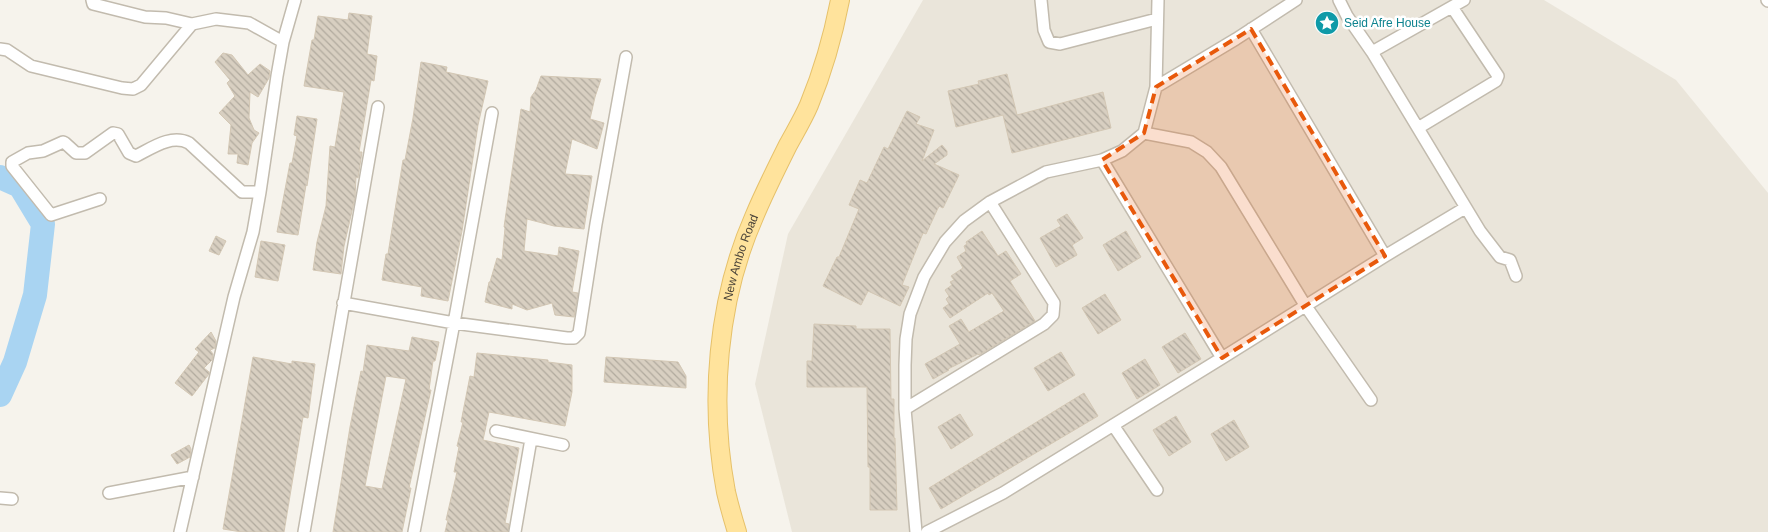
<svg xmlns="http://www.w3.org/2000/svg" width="1768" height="532" font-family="Arial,sans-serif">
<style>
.residential{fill:#eae5da}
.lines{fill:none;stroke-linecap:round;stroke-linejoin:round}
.river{stroke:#a9d4f2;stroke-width:24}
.building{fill:url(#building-back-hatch);stroke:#d3c7b4;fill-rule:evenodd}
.minor-casing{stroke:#c2bbae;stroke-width:14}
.primary-casing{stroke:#e6c16a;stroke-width:20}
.minor{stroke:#fff;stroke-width:11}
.primary{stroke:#ffe39c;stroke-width:18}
.marked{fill:#e8590c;fill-opacity:0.2;stroke:#e8590c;stroke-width:4;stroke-dasharray:10 6;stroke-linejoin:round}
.labels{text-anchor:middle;stroke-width:5;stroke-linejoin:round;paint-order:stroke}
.culture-label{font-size:12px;fill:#0d838f;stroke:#fff;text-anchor:start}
.street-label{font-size:12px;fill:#4b4439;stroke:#fff}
</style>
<defs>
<pattern id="building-back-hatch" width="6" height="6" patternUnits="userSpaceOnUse" patternTransform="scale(1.25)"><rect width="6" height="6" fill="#d8cfc1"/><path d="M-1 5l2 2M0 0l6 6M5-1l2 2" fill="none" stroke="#b1aa9e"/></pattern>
</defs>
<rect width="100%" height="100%" fill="#f6f3ec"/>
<path class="residential" d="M 923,0 L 1544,0 L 1676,80 L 1768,193 L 1768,532 L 792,532 L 755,384 L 788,234 Z"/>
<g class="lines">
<path class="river" d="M 0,177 L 20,186 L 43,224 L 35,295 L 15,362 L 0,395"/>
</g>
<path class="building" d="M 349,13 L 372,16 L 367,54 L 377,56 L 374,81 L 371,80 L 359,152 L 362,152 L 358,178 L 356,177 L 355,198 L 344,246 L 341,274 L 313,270 L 317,242 L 326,206 L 330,146 L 335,147 L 344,92 L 304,86 L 312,40 L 314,40 L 318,16 L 348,20 Z
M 223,53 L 232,55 L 248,75 L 260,64 L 270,71 L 269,78 L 258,97 L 250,92 L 249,118 L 254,130 L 259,133 L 252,143 L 248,165 L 237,163 L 238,154 L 228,154 L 231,125 L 219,113 L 235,96 L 227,83 L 230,80 L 215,62 Z
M 421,62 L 447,67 L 446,72 L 488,81 L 478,125 L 462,231 L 448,301 L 421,296 L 422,287 L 382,280 L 386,254 L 388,254 L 403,160 L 405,160 L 413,118 Z
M 1007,74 L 1017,115 L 1103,92 L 1111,128 L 1012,153 L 1003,115 L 956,127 L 948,91 L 979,84 L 978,81 Z
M 541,76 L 601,79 L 595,97 L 590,119 L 604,123 L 597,149 L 572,139 L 565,174 L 592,176 L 584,229 L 554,226 L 527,219 L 524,251 L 558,256 L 559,247 L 579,251 L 572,292 L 578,293 L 574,317 L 555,315 L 552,303 L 527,310 L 512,304 L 512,309 L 485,302 L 489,282 L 490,282 L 497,258 L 502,260 L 505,228 L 504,227 L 521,109 L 530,112 L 531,97 L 536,90 Z
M 907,111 L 920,117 L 916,124 L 934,130 L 922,161 L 942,145 L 947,151 L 947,155 L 934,164 L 959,175 L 943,208 L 939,206 L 926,234 L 923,233 L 902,285 L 909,287 L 900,306 L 868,291 L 861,305 L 823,286 L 837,257 L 839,257 L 859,209 L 849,205 L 860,180 L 867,183 L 884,147 L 888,149 Z
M 297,116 L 317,119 L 307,186 L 306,185 L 298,235 L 277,232 L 290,163 L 292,163 L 297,136 L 294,135 Z
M 1067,214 L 1083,238 L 1072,245 L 1077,255 L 1056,267 L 1040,238 L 1061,226 L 1057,220 Z
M 982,231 L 998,256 L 1006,251 L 1021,274 L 1010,281 L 1035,321 L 979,355 L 978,354 L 948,369 L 949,370 L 933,379 L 925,364 L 960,344 L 949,326 L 961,319 L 969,332 L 1004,311 L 992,293 L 989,295 L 988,293 L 950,318 L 943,308 L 949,304 L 946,299 L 949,296 L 945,290 L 952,285 L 950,282 L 954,280 L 951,276 L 963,268 L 957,257 L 966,251 L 964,246 L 967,244 L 966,242 Z
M 1126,231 L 1141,257 L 1118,271 L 1103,245 Z
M 216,236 L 226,241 L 219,255 L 209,251 Z
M 261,241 L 285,245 L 278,281 L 255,277 Z
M 1105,294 L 1121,320 L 1098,334 L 1082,308 Z
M 814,324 L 856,326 L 856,329 L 890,329 L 891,399 L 894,399 L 894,438 L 895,438 L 897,510 L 870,510 L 870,467 L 868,467 L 867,387 L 807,387 L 807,361 L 812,361 Z
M 211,332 L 216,341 L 215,348 L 210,350 L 213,354 L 212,360 L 204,368 L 209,372 L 209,374 L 192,396 L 175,383 L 199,352 L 195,349 Z
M 1185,333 L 1201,359 L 1178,373 L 1162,347 Z
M 412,337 L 439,342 L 435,361 L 433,361 L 429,390 L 431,390 L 409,488 L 411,488 L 402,532 L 333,532 L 350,427 L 361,371 L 363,372 L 367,345 L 409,351 ZM 386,376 L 406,379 L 382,489 L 365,486 Z
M 1061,352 L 1075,375 L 1048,391 L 1034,368 Z
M 477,353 L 548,360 L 548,362 L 572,365 L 572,392 L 565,426 L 489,412 L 483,440 L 519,448 L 505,523 L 509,524 L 508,532 L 445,532 L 448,520 L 446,520 L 457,472 L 454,472 L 459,447 L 457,446 L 463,422 L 461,422 L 470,376 L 474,377 Z
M 253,357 L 292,364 L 292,361 L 315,364 L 308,418 L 303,417 L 284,532 L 242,532 L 223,529 Z
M 606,357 L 678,362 L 686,376 L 686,388 L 604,382 Z
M 1145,359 L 1160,385 L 1137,399 L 1122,373 Z
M 1084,393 L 1098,416 L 941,509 L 929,488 Z
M 960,414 L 973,435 L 951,449 L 938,427 Z
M 1176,416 L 1191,442 L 1169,456 L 1153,430 Z
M 1234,420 L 1249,447 L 1226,461 L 1211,434 Z
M 189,445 L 191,449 L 190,457 L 177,464 L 171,455 Z"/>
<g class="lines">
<g class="minor-casing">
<path id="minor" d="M 92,0 L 93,4 L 145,17 L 166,18 L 192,24 L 216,19 L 249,23 L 283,42
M 1041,0 L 1044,30 L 1049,42 L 1060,44 L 1157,19
M 1339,0 L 1347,16 L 1372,52 L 1480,231 L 1500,257 L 1510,260 L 1516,276
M 1767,0 L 1768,1
M 1251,29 L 1385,256
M 0,49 L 7,50 L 31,66 L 122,88 L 133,89 L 141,85 L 192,24
M 1372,52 L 1464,0
M 1156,87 L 1236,39 L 1296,0
M 1418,128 L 1496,81 L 1498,76 L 1452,7
M 1144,133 L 1191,142 L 1207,152 L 1221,167 L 1305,305 L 1371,400
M 1102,160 L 1222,358
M 100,199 L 51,215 L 12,166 L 12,162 L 28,153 L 43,151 L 63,142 L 65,143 L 76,153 L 85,153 L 113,133 L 118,134 L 129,153 L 136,156 C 152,148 171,134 189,143 L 242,192 L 260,192
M 343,303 L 454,323 L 567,338 L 574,338 L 579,333 L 596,224 L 626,57
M 905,409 L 1044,324 L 1053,315 L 1054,303 L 990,202
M 1113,425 L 1157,490
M 496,431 L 563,445
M 109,493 L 193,477
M 0,498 L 12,499
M 180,532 L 234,297 L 253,232 L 260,192 L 277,76 L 283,42 L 295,0
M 304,532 L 378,107
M 414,532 L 454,323 L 492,113
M 515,532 L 531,439
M 916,532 L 905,409 L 905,365 L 906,339 L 910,314 L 924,277 L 945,242 L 964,221 L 990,202 L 1046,172 L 1102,160 L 1122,151 L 1144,133 L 1156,87 L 1158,0
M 927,532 L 1003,493 L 1222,358 L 1385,256 L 1465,208"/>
</g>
<g class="primary-casing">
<g id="primary">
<path id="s1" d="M 737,532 C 733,519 729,505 726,492 C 709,402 717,301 754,217 C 764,193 776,169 788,145 C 795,132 803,119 809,105 C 823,71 833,36 840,0"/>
</g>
</g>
<use href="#minor" class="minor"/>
<use href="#primary" class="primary"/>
</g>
<path class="marked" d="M 1251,29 L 1385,256 L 1222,358 L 1102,160 L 1144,133 L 1156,87 Z"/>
<defs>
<g id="sight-disc" transform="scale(1.25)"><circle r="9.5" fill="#0f9aa8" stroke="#fff"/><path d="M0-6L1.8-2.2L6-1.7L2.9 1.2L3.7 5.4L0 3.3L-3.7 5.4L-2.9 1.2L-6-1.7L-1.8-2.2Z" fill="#fff"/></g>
</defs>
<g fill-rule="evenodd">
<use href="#sight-disc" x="1327" y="23"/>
</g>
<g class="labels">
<g class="culture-label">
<text x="1344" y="27">Seid Afre House</text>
</g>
<g class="street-label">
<text dy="4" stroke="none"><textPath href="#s1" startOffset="279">New Ambo Road</textPath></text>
</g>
</g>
</svg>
